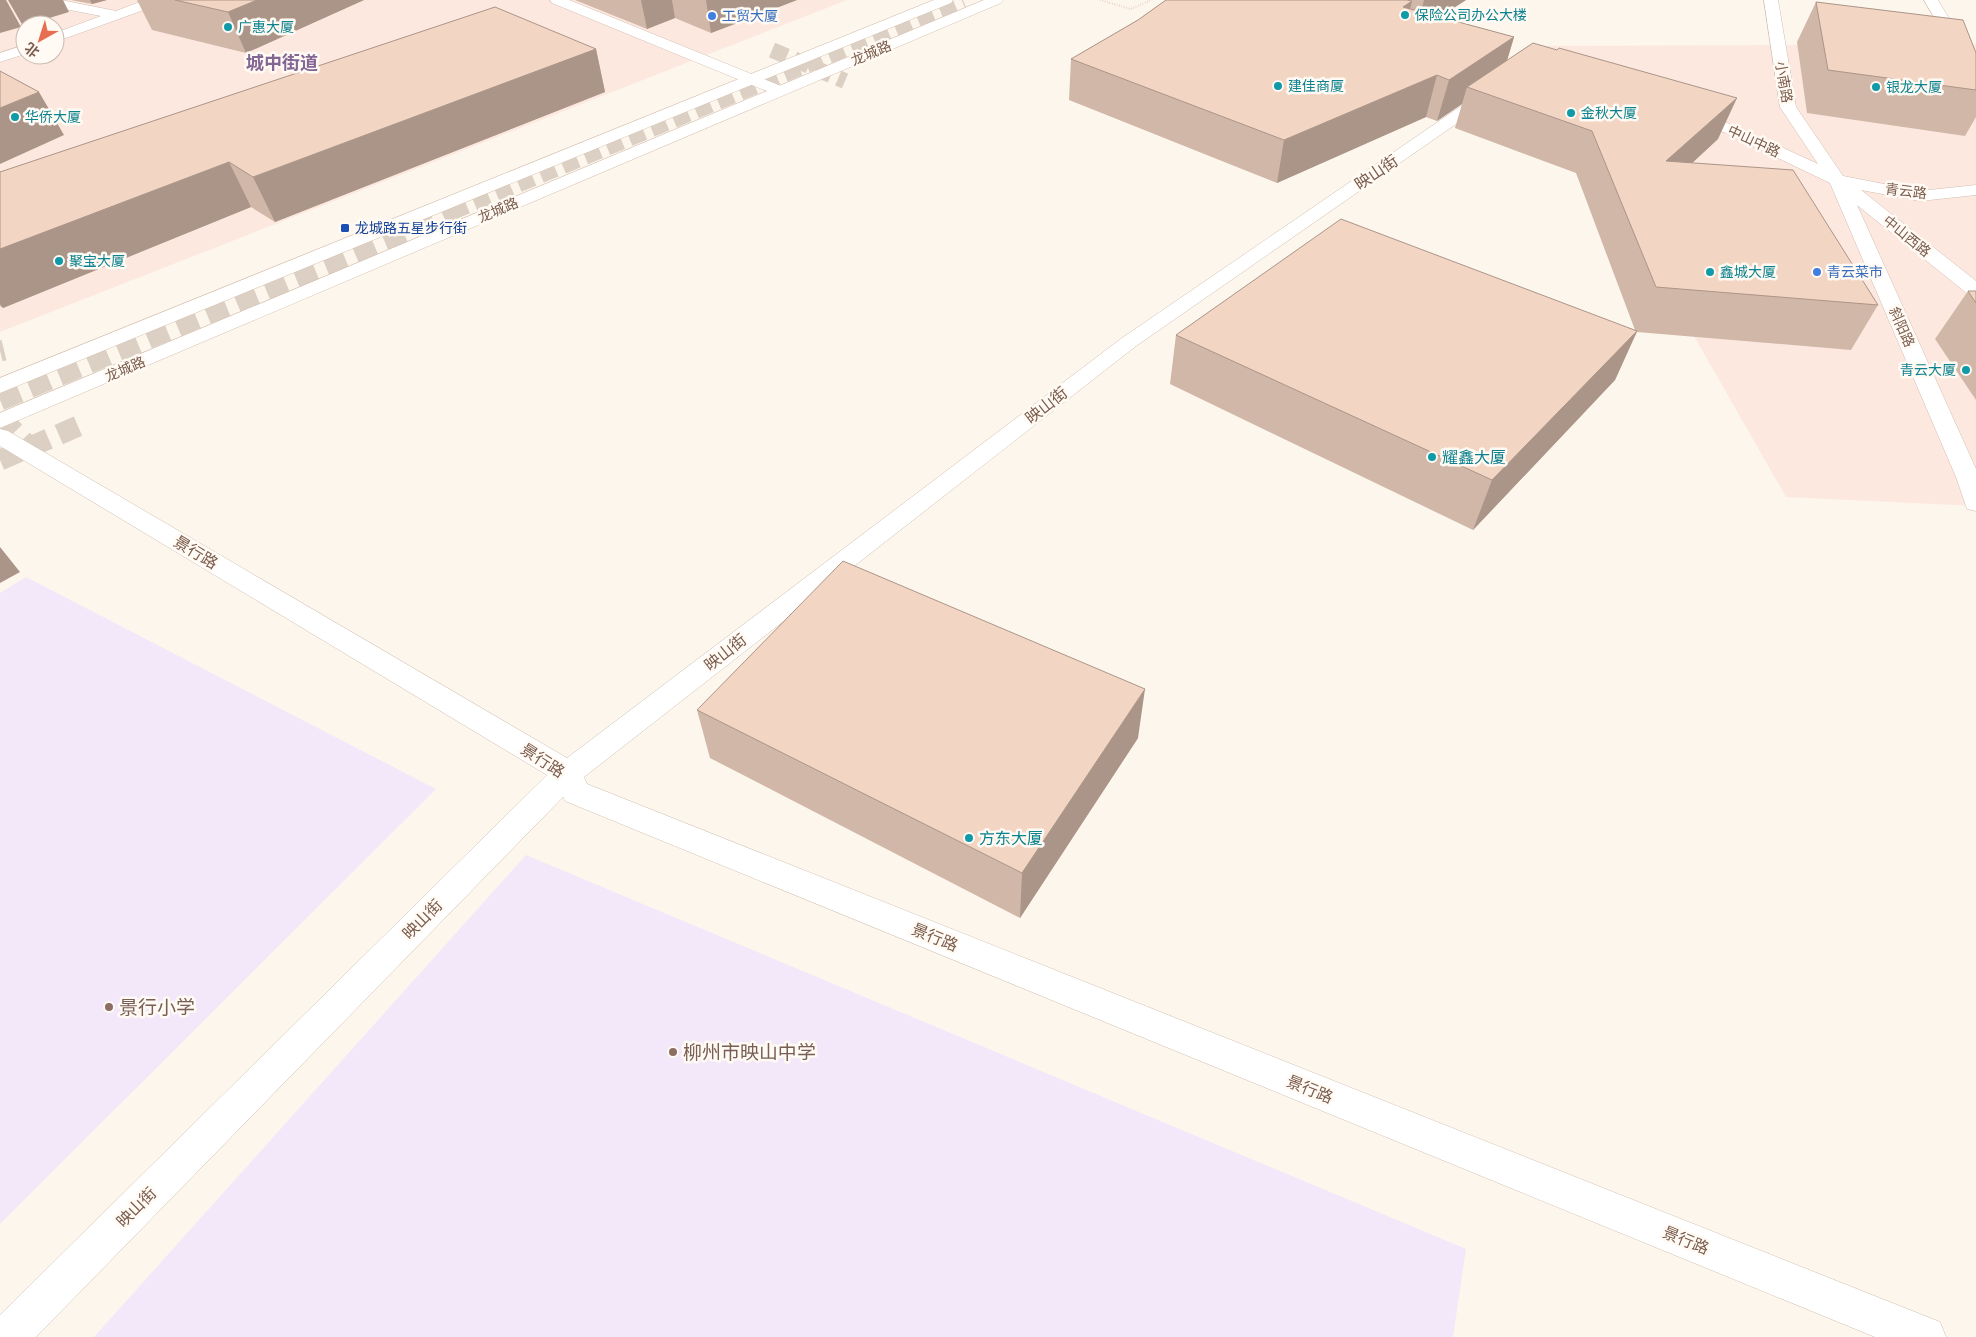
<svg xmlns="http://www.w3.org/2000/svg" width="1976" height="1337" font-family="'Archivo Narrow','Noto Sans SC',sans-serif">
<style>
.commercial{fill:#fde8e0;fill-rule:evenodd}
.education{fill:#f3e8fa}
.lines{fill:none;stroke-linecap:round;stroke-linejoin:round}
.pedestrian-tunnel-far1{stroke:#dcd0c4;stroke-width:16;stroke-dasharray:16 8;stroke-linecap:butt}
.pedestrian-tunnel{stroke:#dcd0c4;stroke-width:21;stroke-dasharray:21 11;stroke-linecap:butt}
.service-casing{stroke:#d1beb0;stroke-width:1}
.pedestrian-casing{stroke:#d1beb0;stroke-width:1}
.minor-casing{stroke:#d1beb0;stroke-width:1}
.secondary-casing{stroke:#d6c0b0;stroke-width:1}
.path{stroke:#d9b8a5;stroke-width:2;stroke-dasharray:0.5 2;stroke-linecap:butt}
.service{fill:#fff;fill-rule:evenodd}
.pedestrian{fill:#fff;fill-rule:evenodd}
.minor{fill:#fff;fill-rule:evenodd}
.secondary{fill:#fff;fill-rule:evenodd}
.wall{fill:#d1b7a8}
.shaded-wall{fill:#aa9588}
.building{fill:#f3d5c3;stroke:#aa9588}
.culture-dot{fill:#0f9aa8;stroke:#fffaf3;stroke-width:2}
.shop-dot{fill:#3f7fe0;stroke:#fffaf3;stroke-width:2}
.transit-dot{fill:#1a4fb4;stroke:#fffaf3;stroke-width:2}
.education-dot{fill:#8d6e63;stroke:#fffaf3;stroke-width:2}
.labels{text-anchor:middle;stroke-width:5;stroke-linejoin:round;paint-order:stroke}
.far-culture-label{font-size:14px;fill:#0d838f;stroke:#fffaf3;text-anchor:start}
.far-shop-label{font-size:14px;fill:#366cbe;stroke:#fffaf3;text-anchor:start}
.far-street-label{font-size:14px;fill:#7a5c4d;stroke:#fffaf3}
.far-transit-label{font-size:14px;fill:#164399;stroke:#fffaf3;text-anchor:start}
.street-label{font-size:16px;fill:#7a5c4d;stroke:#fffaf3}
.culture-label{font-size:16px;fill:#0d838f;stroke:#fffaf3;text-anchor:start}
.far-district-label{font-size:18px;font-weight:bold;fill:#846695;stroke:#fffaf3}
.near-education-label{font-size:19px;fill:#785e54;stroke:#fffaf3;text-anchor:start}
</style>
<rect width="100%" height="100%" fill="#fdf6ec"/>
<path class="commercial" d="M 0,0 L 847,0 L 0,332 ZM 25,25 L 55,25 L 55,55 L 25,55 Z
M 1976,44 L 1976,506 L 1786,497 L 1528,46 Z"/>
<path class="education" d="M 26,577 L 436,789 L 0,1224 L 0,593 Z
M 526,855 L 1466,1249 L 1453,1337 L 94,1337 Z"/>
<g class="lines">
<path class="pedestrian-tunnel-far1" d="M 772,50 L 845,81
M 452,212 L 963,0"/>
<path class="pedestrian-tunnel" d="M 0,351 L 4,350
M 0,400 L 455,211
M 0,417 L 29,447
M 0,460 L 83,424"/>
<g class="service-casing">
<path id="service" d="M 550,0 L 569,0 L 786,88 L 788,91 L 786,94 L 774,94 L 552,3 Z"/>
</g>
<g class="pedestrian-casing">
<path id="pedestrian" d="M 32,0 L 61,0 L 116,11 L 145,0 L 165,0 L 163,3 L 55,42 L 55,33 L 101,16 L 39,4 Z
M 25,45 L 25,54 L 0,62 L 0,53 Z"/>
</g>
<g class="minor-casing">
<path id="minor" d="M 1764,0 L 1778,0 L 1796,107 L 1843,176 L 1920,191 L 1976,185 L 1976,195 L 1920,201 L 1861,190 L 1976,281 L 1976,297 L 1969,295 L 1857,205 L 1976,469 L 1976,511 L 1967,509 L 1956,477 L 1830,183 L 1726,133 L 1682,117 L 1680,114 L 1682,111 L 1688,109 L 1738,127 L 1818,164 L 1780,107 Z
M 1924,0 L 1938,0 L 1976,63 L 1976,77 L 1971,75 L 1964,69 Z
M 1489,89 L 1495,91 L 1497,94 L 1495,97 L 1136,346 L 584,777 L 587,784 L 1925,1316 L 1940,1322 L 1946,1337 L 1875,1337 L 565,801 L 563,797 L 36,1337 L 0,1337 L 0,1315 L 547,775 L 0,446 L 0,429 L 8,431 L 567,758 L 1122,338 L 1483,91 Z"/>
</g>
<g class="secondary-casing">
<path id="secondary" d="M 934,0 L 953,0 L 951,3 L 0,393 L 0,378 Z
M 984,0 L 1003,0 L 1001,3 L 0,428 L 0,413 Z"/>
</g>
<path class="path" d="M 1100,0 L 1131,9 L 1151,0"/>
<use href="#service" class="service"/>
<use href="#pedestrian" class="pedestrian"/>
<use href="#minor" class="minor"/>
<use href="#secondary" class="secondary"/>
</g>
<path class="wall" d="M 71,0 L 107,0 L 92,4 Z
M 137,0 L 364,0 L 246,53 L 152,30 Z
M 575,0 L 797,0 L 711,33 L 675,18 L 647,29 Z
M 1166,0 L 1466,0 L 1440,17 L 1514,37 L 1507,61 L 1718,139 L 1692,163 L 1878,305 L 1851,350 L 1637,332 L 1615,380 L 1473,530 L 1170,384 L 1176,335 L 1635,330 L 1576,173 L 1455,128 L 1462,104 L 1437,121 L 1426,117 L 1277,183 L 1069,100 L 1071,59 L 1138,20 Z
M 1816,2 L 1976,53 L 1976,117 L 1965,136 L 1807,113 L 1797,42 Z
M 596,49 L 605,92 L 275,222 L 251,207 L 3,308 L 0,306 L 0,172 Z
M 1968,291 L 1976,291 L 1976,400 L 1935,339 Z
M 697,710 L 1138,738 L 1020,918 L 710,758 Z"/>
<path class="shaded-wall" d="M 0,0 L 6,0 L 21,27 L 0,33 Z
M 8,0 L 63,0 L 69,12 L 23,26 Z
M 90,0 L 107,0 L 92,4 Z
M 257,0 L 364,0 L 246,53 L 228,12 Z
M 641,0 L 672,0 L 675,18 L 647,29 Z
M 706,0 L 797,0 L 711,33 Z
M 1424,0 L 1466,0 L 1416,32 Z
M 1412,1 L 1402,40 L 1403,7 Z
M 1514,37 L 1502,77 L 1467,87 L 1462,104 L 1437,121 L 1449,80 Z
M 596,49 L 605,92 L 275,222 L 253,177 Z
M 1437,75 L 1426,117 L 1277,183 L 1284,140 Z
M 39,92 L 64,135 L 0,164 L 0,108 Z
M 1737,98 L 1718,139 L 1648,204 L 1666,161 Z
M 229,162 L 251,207 L 3,308 L 0,304 L 0,249 Z
M 1637,331 L 1615,380 L 1473,530 L 1492,480 Z
M 0,547 L 20,572 L 0,583 Z
M 1145,689 L 1138,738 L 1020,918 L 1022,873 Z"/>
<path class="building" d="M 175,0 L 257,0 L 228,12 Z
M 1166,0 L 1407,0 L 1412,1 L 1403,7 L 1514,37 L 1449,80 L 1437,75 L 1284,140 L 1071,59 L 1138,20 Z
M 1816,2 L 1963,20 L 1976,53 L 1976,90 L 1828,70 Z
M 495,7 L 596,49 L 253,177 L 229,162 L 0,249 L 0,172 Z
M 1533,43 L 1557,50 L 1559,48 L 1737,98 L 1666,161 L 1793,170 L 1878,305 L 1656,287 L 1592,131 L 1467,87 Z
M 0,71 L 39,92 L 0,108 Z
M 1341,219 L 1637,331 L 1492,480 L 1176,335 Z
M 1968,291 L 1976,291 L 1976,303 Z
M 843,561 L 1145,689 L 1022,873 L 697,710 Z"/>
<g class="culture-dot">
<circle cx="1405" cy="15" r="5"/>
<circle cx="228" cy="27" r="5"/>
<circle cx="1278" cy="86" r="5"/>
<circle cx="1876" cy="87" r="5"/>
<circle cx="1571" cy="113" r="5"/>
<circle cx="15" cy="117" r="5"/>
<circle cx="59" cy="261" r="5"/>
<circle cx="1710" cy="272" r="5"/>
<circle cx="1966" cy="370" r="5"/>
<circle cx="1432" cy="457" r="5"/>
<circle cx="969" cy="838" r="5"/>
</g>
<g class="shop-dot">
<circle cx="712" cy="16" r="5"/>
<circle cx="1817" cy="272" r="5"/>
</g>
<rect class="transit-dot" x="340" y="223" width="10" height="10" rx="2.5"/>
<g class="education-dot">
<circle cx="109" cy="1007" r="5"/>
<circle cx="673" cy="1052" r="5"/>
</g>
<g class="labels">
<g class="far-culture-label">
<text x="1415" y="20">保险公司办公大楼</text>
<text x="238" y="32">广惠大厦</text>
<text x="1288" y="91">建佳商厦</text>
<text x="1886" y="92">银龙大厦</text>
<text x="1581" y="118">金秋大厦</text>
<text x="25" y="122">华侨大厦</text>
<text x="69" y="266">聚宝大厦</text>
<text x="1720" y="277">鑫城大厦</text>
<text x="1956" y="375" text-anchor="end">青云大厦</text>
</g>
<g class="far-shop-label">
<text x="722" y="21">工贸大厦</text>
<text x="1827" y="277">青云菜市</text>
</g>
<g class="far-street-label">
<text transform="translate(871 53) rotate(-23)" y="5">龙城路</text>
<text transform="translate(1784 82) rotate(80)" y="5">小南路</text>
<text transform="translate(1754 141) rotate(25)" y="5">中山中路</text>
<text transform="translate(1906 191) rotate(7)" y="5">青云路</text>
<text transform="translate(498 210) rotate(-23)" y="5">龙城路</text>
<text transform="translate(1907 236) rotate(39)" y="5">中山西路</text>
<text transform="translate(1902 327) rotate(66)" y="5">斜阳路</text>
<text transform="translate(125 369) rotate(-23)" y="5">龙城路</text>
</g>
<g class="far-transit-label">
<text x="355" y="233">龙城路五星步行街</text>
</g>
<g class="street-label">
<text transform="translate(1376 172) rotate(-34)" y="6">映山街</text>
<text transform="translate(1046 405) rotate(-38)" y="6">映山街</text>
<text transform="translate(196 552) rotate(31)" y="6">景行路</text>
<text transform="translate(725 652) rotate(-38)" y="6">映山街</text>
<text transform="translate(543 760) rotate(33)" y="6">景行路</text>
<text transform="translate(422 919) rotate(-45)" y="6">映山街</text>
<text transform="translate(935 937) rotate(22)" y="6">景行路</text>
<text transform="translate(1310 1089) rotate(22)" y="6">景行路</text>
<text transform="translate(136 1207) rotate(-45)" y="6">映山街</text>
<text transform="translate(1686 1240) rotate(22)" y="6">景行路</text>
</g>
<g class="culture-label">
<text x="1442" y="463">耀鑫大厦</text>
<text x="979" y="844">方东大厦</text>
</g>
<g class="far-district-label">
<text x="282" y="69">城中街道</text>
</g>
<g class="near-education-label">
<text x="119" y="1014">景行小学</text>
<text x="683" y="1059">柳州市映山中学</text>
</g>
</g>
<g transform="translate(40 40) rotate(219)"><circle r="24" fill="#fffaf3" stroke="#cabbb1"/>
<path d="M0-4L9 19L0 12L-9 19Z" fill="#e76f51"/>
<text y="-8" font-size="14" font-weight="bold" text-anchor="middle" fill="#7a5c4d">北</text>
</g>
</svg>
